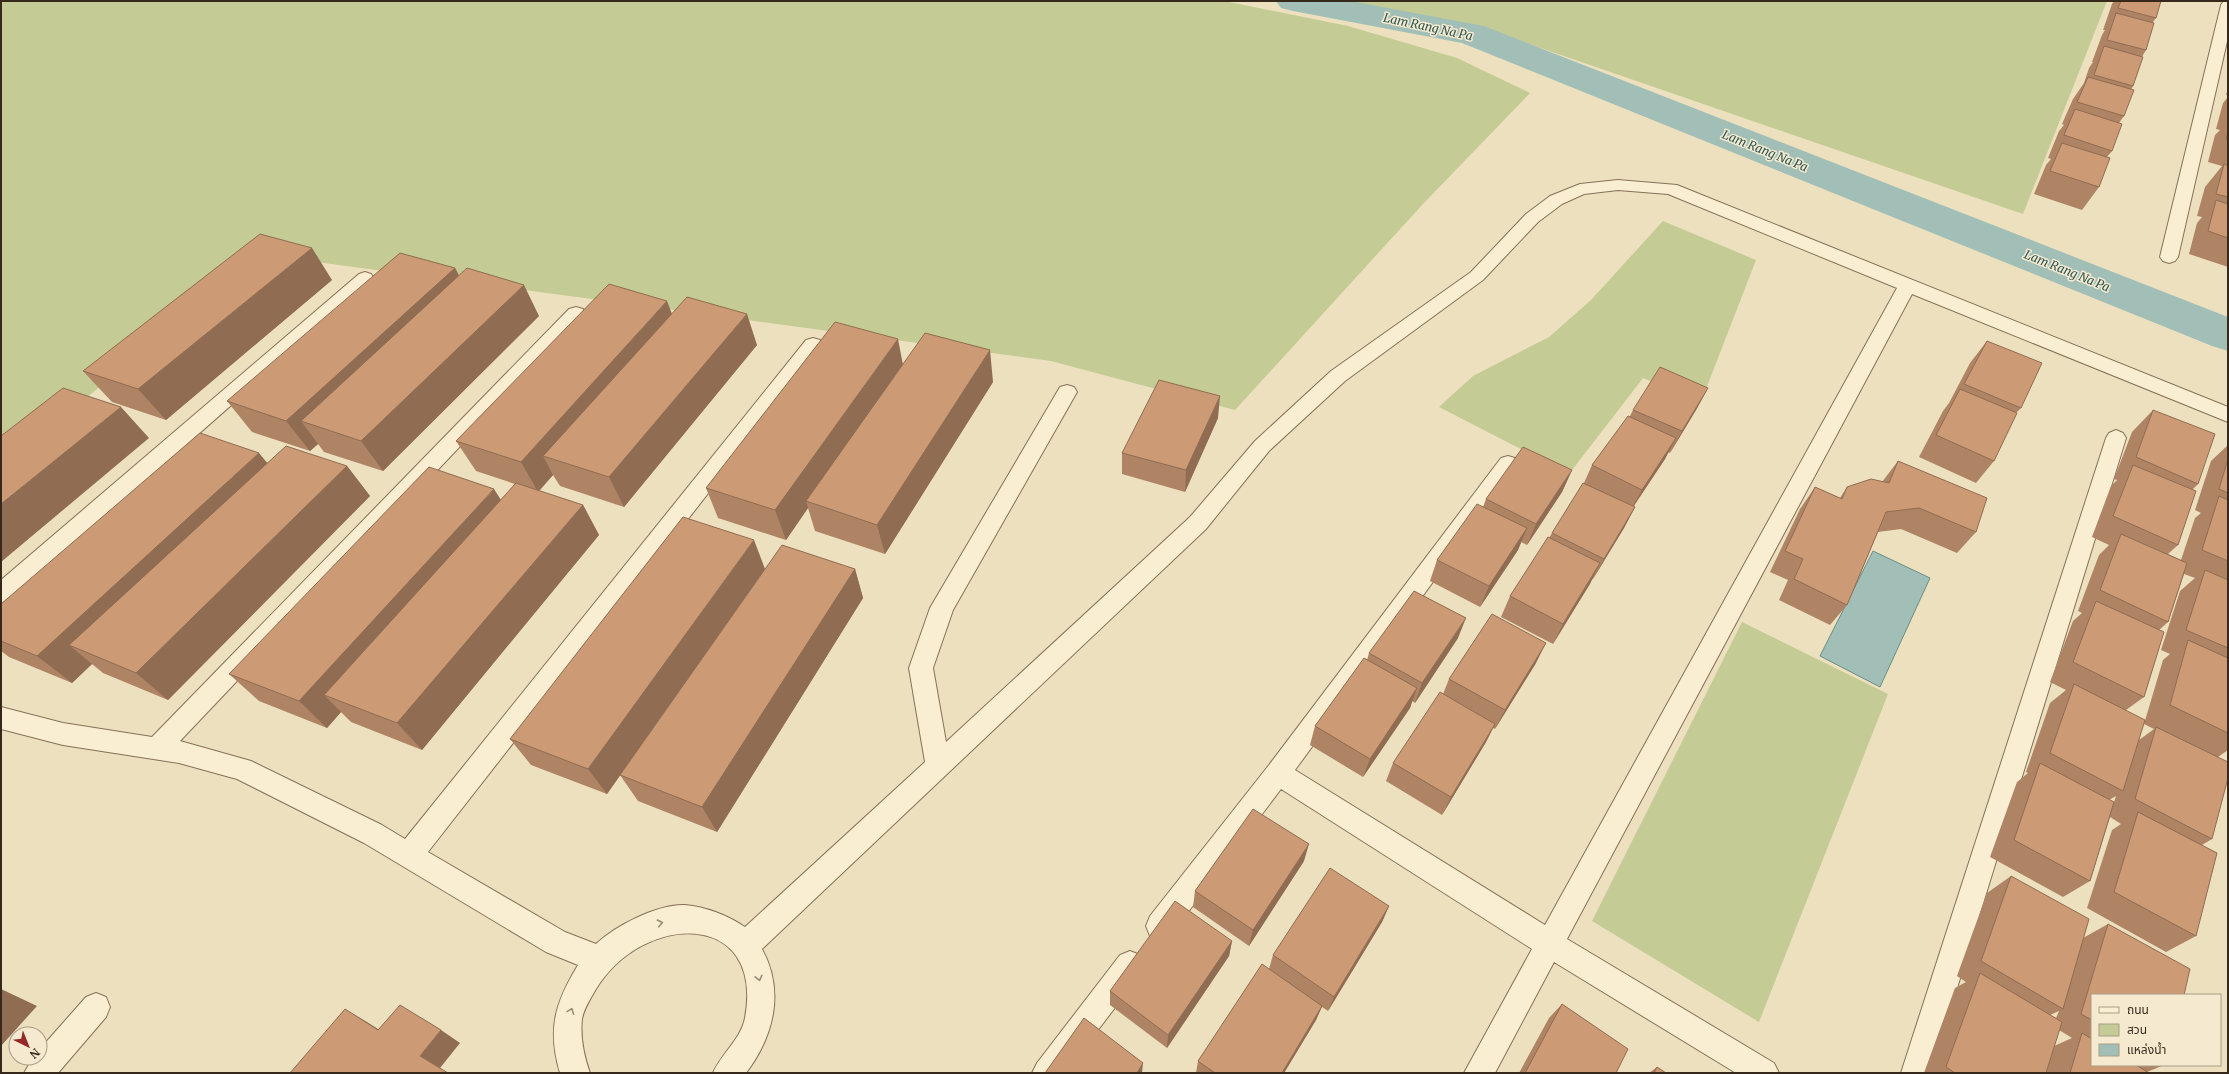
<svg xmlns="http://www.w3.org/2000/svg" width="2229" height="1074" font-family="Merriweather,'Noto Sans Thai',serif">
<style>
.green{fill:#c4cb94}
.water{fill:#a2bfb7;stroke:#6a8d85}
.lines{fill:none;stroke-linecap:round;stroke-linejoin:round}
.canal{fill:#a2bfb7;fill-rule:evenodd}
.street-casing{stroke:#867158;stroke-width:2}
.street{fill:#f9edd2;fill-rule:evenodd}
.wall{fill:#af8465;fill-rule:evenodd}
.shaded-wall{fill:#8f6c52}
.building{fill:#cc9a75;stroke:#8f6c52}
.oneway{stroke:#988b77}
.labels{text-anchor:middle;stroke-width:3;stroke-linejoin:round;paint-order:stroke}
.far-water-label{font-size:12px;font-style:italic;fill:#2b5553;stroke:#f5eacf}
</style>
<rect width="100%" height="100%" fill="#ede0bf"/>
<path class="green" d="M 1,1 L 1224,1 L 1348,26 L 1457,58 L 1530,93 L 1423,204 L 1235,410 L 1051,361 L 257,254 L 1,470 Z
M 1339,1 L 2107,1 L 2023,214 L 1491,31 Z
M 1663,221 L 1756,260 L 1701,402 L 1643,378 L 1569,474 L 1439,407 L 1473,376 L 1549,337 L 1591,300 Z
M 1742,622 L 1888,694 L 1759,1022 L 1592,921 Z"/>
<path class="water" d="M 1873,551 L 1930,578 L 1880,687 L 1820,656 Z"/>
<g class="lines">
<path class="canal" d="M 1276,1 L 1350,1 L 1484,26 L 2228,317 L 2228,351 L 2212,346 L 1462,43 L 1293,11 L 1281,8 Z"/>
<g class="street-casing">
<path id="street" d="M 2228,1 L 2228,37 L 2178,257 L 2175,261 L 2169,263 L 2163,261 L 2160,257 L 2221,5 L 2223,2 Z
M 1618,180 L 1677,185 L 2228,407 L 2228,422 L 1912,294 L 1567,939 L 1774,1063 L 1779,1073 L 1736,1073 L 1554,962 L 1495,1073 L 1464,1073 L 1532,949 L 1281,789 L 1170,936 L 1160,940 L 1150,936 L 1146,926 L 1150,916 L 1269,765 L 1501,458 L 1508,456 L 1515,458 L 1518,464 L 1515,470 L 1295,770 L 1545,925 L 1897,288 L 1668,194 L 1618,190 L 1584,194 L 1562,204 L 1538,222 L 1483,280 L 1345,381 L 1269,451 L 1206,529 L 762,949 C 785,991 774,1036 746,1073 L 713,1073 C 721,1054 741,1039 745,1018 C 765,909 643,912 596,989 C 591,998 584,1008 582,1019 C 580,1037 584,1056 590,1073 L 560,1073 C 547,1029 555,1003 578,965 L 546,952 L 364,843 L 237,779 L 179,763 L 63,745 L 1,729 L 1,707 L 63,723 L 152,737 L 569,309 L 576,307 L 583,309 L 585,313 L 583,317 L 180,741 L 251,761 L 382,825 L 405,839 L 806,340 L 813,338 L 820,340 L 823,345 L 820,350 L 428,852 L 565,932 L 596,944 C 615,926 657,904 685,905 C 706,907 727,915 745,927 L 925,762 L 909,668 L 930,608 L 1060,387 L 1067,385 L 1074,387 L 1077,392 L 953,610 L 933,668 L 946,742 L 1190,517 L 1255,441 L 1331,371 L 1471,272 L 1526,214 L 1550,196 L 1580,184 Z
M 365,272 L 371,274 L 374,278 L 371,282 L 9,601 L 1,603 L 1,580 L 359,274 Z
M 2116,430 L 2123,433 L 2126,438 L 1931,1073 L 1901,1073 L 2106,438 L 2109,433 Z
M 1130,951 L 1140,955 L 1144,965 L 1140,975 L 1065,1073 L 1032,1073 L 1037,1063 L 1120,955 Z
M 96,993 L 106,997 L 110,1007 L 106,1017 L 58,1073 L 24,1073 L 33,1058 L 40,1058 L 40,1049 L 86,997 Z"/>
</g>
<use href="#street" class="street"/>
</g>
<path class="wall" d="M 2114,1 L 2161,1 L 2156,18 L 2153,22 L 2146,50 L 2142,57 L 2133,86 L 2131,90 L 2124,116 L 2119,123 L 2112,151 L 2107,157 L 2099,187 L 2082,210 L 2034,194 L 2046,165 L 2051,159 L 2048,158 L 2059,131 L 2064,125 L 2062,124 L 2073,99 L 2084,83 L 2089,68 L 2093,62 L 2092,62 L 2102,35 L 2105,30 L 2103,30 L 2112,4 Z
M 2228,88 L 2228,95 L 2226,95 Z
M 2228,97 L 2228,267 L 2189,254 L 2197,223 L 2202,217 L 2197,216 L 2205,187 L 2222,166 L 2208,162 L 2215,135 L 2220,130 L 2216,129 L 2223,103 Z
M 455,268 L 459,276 L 539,316 L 383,471 L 324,452 L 318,444 L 310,451 L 252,432 L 227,401 Z
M 332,280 L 166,420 L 112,402 L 83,371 Z
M 672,314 L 757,345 L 624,507 L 560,486 L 553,475 L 539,491 L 583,505 L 599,535 L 422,750 L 351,722 L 341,712 L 327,728 L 259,701 L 229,674 L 501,500 L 515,484 L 476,471 L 456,441 Z
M 1987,341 L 2021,408 L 2016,413 L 1994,461 L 1976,483 L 1919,457 L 1943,411 L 1949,403 L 1970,363 Z
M 903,364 L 993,382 L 885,554 L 815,531 L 808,508 L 786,540 L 718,518 L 706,488 Z
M 1708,388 L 1696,410 L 1670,453 L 1668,452 L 1665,459 L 1634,506 L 1635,507 L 1624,528 L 1593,579 L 1592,579 L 1553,644 L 1501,617 L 1510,596 L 1549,538 L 1552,533 L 1584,483 L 1592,465 L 1630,416 L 1633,410 Z
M 2153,410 L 2198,484 L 2192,490 L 2178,545 L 2168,554 L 2181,560 L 2195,518 L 2201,513 L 2195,510 L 2211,461 L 2228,445 L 2228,750 L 2218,757 L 2212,839 L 2202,845 L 2196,936 L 2166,952 L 2087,908 L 2112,830 L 2121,824 L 2110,817 L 2090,881 L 2063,897 L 1990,857 L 2017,782 L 2028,773 L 2026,772 L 2050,703 L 2066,690 L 2050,682 L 2073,621 L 2082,613 L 2078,611 L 2099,555 L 2109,545 L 2092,537 L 2111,486 L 2117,480 L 2114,479 L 2132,432 ZM 2184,574 L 2195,578 L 2180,591 L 2161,650 L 2170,654 L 2163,660 L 2144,724 L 2154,729 L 2139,740 L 2126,710 L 2144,697 L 2159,630 L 2168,622 ZM 2116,796 L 2114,802 L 2109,800 Z
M 1218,418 L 1185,492 L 1122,474 L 1122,453 Z
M 1898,461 L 1976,532 L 1957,553 L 1901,529 L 1878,532 L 1847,605 L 1830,625 L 1779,600 L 1788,580 L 1770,572 L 1800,509 L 1815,487 L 1840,498 L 1847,487 L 1882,482 Z
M 267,463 L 347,466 L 370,496 L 168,700 L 103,673 L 92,664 L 72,683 L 9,657 L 1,651 L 1,604 Z
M 1572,470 L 1562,492 L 1527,545 L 1521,542 L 1518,550 L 1480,607 L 1430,581 L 1437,560 L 1483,507 L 1486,499 Z
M 765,569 L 607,794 L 531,765 L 510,739 Z
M 855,569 L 863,598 L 717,832 L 638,801 L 620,775 Z
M 1458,638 L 1415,703 L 1412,701 L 1410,708 L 1363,777 L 1310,745 L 1315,726 L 1367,660 L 1369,653 Z
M 1536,663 L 1495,729 L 1493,728 L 1486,742 L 1442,815 L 1386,781 L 1393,763 L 1443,694 L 1449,679 Z
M 1304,861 L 1249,946 L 1193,907 L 1195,891 Z
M 2011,876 L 2083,938 L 2108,924 L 2092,995 L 2092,1065 L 2164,1065 L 2147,1072 L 2149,1073 L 1924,1073 L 1955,988 L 1966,982 L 1957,976 L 1987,893 ZM 2059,1011 L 2056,1018 L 2050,1015 ZM 2059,1030 L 2072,1038 L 2054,1046 Z
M 1389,906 L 1382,922 L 1328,1011 L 1322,1007 L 1316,1020 L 1284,1073 L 1196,1073 L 1198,1061 L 1269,969 L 1273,955 Z
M 1232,941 L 1229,956 L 1167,1048 L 1110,1005 L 1110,991 Z
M 1562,1004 L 1616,1073 L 1519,1073 L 1549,1018 Z
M 1657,1067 L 1666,1073 L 1649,1073 Z"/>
<path class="shaded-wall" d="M 312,248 L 332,280 L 166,420 L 138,389 Z
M 455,268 L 472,300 L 301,421 L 318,444 L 310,451 L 286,421 Z
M 524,285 L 539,316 L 383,471 L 361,441 Z
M 667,301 L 679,332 L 543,456 L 553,475 L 538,492 L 521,462 Z
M 747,314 L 757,345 L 624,507 L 609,477 Z
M 898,339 L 904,370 L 806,501 L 808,508 L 786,540 L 775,510 Z
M 990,350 L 993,382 L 885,554 L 877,525 Z
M 1708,388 L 1696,410 L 1670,453 L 1682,431 Z
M 1220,396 L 1218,418 L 1185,492 L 1186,470 Z
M 121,407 L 149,438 L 1,562 L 1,504 Z
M 1676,438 L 1665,459 L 1630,511 L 1642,490 Z
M 259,453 L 284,483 L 69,645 L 92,664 L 72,683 L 37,656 Z
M 347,466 L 370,496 L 168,700 L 136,673 Z
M 1572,470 L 1562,492 L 1527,545 L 1536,524 Z
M 494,489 L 513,519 L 324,695 L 341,712 L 327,728 L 299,701 Z
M 583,505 L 599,535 L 422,750 L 397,723 Z
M 1635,507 L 1624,528 L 1593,579 L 1604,559 Z
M 1527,528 L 1518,550 L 1480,607 L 1489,586 Z
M 754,540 L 765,569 L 607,794 L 588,769 Z
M 1600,563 L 1590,584 L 1553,644 L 1563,624 Z
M 855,569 L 863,598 L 717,832 L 702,807 Z
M 1466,618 L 1458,638 L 1415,703 L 1422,683 Z
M 1546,643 L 1536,663 L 1495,729 L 1505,710 Z
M 1417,688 L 1410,708 L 1363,777 L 1370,759 Z
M 1495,724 L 1486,742 L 1442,815 L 1451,797 Z
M 1309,844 L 1304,861 L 1249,946 L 1253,930 Z
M 1389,906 L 1382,922 L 1328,1011 L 1334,997 Z
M 1232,941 L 1229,956 L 1167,1048 L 1168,1035 Z
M 1,989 L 37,1006 L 1,1046 Z
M 1322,1006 L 1316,1020 L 1284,1073 L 1282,1073 Z
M 345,1009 L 367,1022 L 400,1043 L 378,1030 Z
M 441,1030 L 460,1043 L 440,1068 L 420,1056 Z
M 1143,1063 L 1142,1073 L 1137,1073 Z"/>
<path class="building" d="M 2121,1 L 2161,1 L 2156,18 L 2118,8 Z
M 2116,13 L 2154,23 L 2146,50 L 2107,40 Z
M 2104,46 L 2143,57 L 2133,86 L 2094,75 Z
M 2088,77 L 2134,90 L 2124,116 L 2077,102 Z
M 2075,109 L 2122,124 L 2112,151 L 2064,135 Z
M 2228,132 L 2228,140 L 2226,139 Z
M 2062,143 L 2110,158 L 2099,187 L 2050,171 Z
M 2224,164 L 2228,166 L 2228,197 L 2216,194 Z
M 2216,200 L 2228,204 L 2228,238 L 2208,231 Z
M 260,234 L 312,248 L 138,389 L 83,371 Z
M 400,253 L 455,268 L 286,421 L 227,401 Z
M 467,268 L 524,285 L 361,441 L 301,421 Z
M 609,284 L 667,301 L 521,462 L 456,441 Z
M 687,297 L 747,314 L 609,477 L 543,456 Z
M 835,322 L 898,339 L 775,510 L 706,488 Z
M 925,333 L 990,350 L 877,525 L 806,501 Z
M 1987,341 L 2042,363 L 2021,408 L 1964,384 Z
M 1660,367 L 1708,388 L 1682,431 L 1633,410 Z
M 1159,380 L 1220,396 L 1186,470 L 1122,453 Z
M 63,388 L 121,407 L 1,504 L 1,436 Z
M 1960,389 L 2017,413 L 1994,461 L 1936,435 Z
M 2153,410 L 2215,434 L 2198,484 L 2136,457 Z
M 1628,416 L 1676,438 L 1642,490 L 1592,465 Z
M 200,433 L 259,453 L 37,656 L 1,641 L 1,604 Z
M 286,446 L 347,466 L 136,673 L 69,645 Z
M 1523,447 L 1572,470 L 1536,524 L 1486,499 Z
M 2228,459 L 2228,493 L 2219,489 Z
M 1898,461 L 1987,498 L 1976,532 L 1919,508 L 1886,512 L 1847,605 L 1794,579 L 1803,559 L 1785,551 L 1815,487 L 1842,499 L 1847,487 L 1871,479 L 1889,483 Z
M 2133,465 L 2196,491 L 2178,545 L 2113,516 Z
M 429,467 L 494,489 L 299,701 L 229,674 Z
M 516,483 L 583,505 L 397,723 L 324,695 Z
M 1583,483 L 1635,507 L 1604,559 L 1552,533 Z
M 2219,496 L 2228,500 L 2228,561 L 2202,550 Z
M 1477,504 L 1527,528 L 1489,586 L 1437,560 Z
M 683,517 L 754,540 L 588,769 L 510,739 Z
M 2121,534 L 2187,563 L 2168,622 L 2100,590 Z
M 1548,537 L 1600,563 L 1563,624 L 1510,596 Z
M 782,545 L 855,569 L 702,807 L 620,775 Z
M 2205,570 L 2228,580 L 2228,648 L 2186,630 Z
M 1414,591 L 1466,618 L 1422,683 L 1369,653 Z
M 2096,601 L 2164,632 L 2144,697 L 2073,662 Z
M 1492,614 L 1546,643 L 1505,710 L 1449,679 Z
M 2188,640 L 2228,658 L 2228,733 L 2170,705 Z
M 1364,658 L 1417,688 L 1370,759 L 1315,726 Z
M 2074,684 L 2145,720 L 2123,791 L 2050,753 Z
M 1440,692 L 1495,724 L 1451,797 L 1393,763 Z
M 2156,727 L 2228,762 L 2228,778 L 2212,839 L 2135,799 Z
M 2040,763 L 2114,802 L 2090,881 L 2014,840 Z
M 1253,809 L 1309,844 L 1253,930 L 1195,891 Z
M 2138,812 L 2217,853 L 2196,936 L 2114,892 Z
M 1330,868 L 1389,906 L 1334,997 L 1273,955 Z
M 2011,876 L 2089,919 L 2063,1009 L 1981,961 Z
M 1175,901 L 1232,941 L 1168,1035 L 1110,991 Z
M 2108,924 L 2190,969 L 2184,995 L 2092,995 L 2092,1020 L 2081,1014 Z
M 1262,964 L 1322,1006 L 1282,1073 L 1215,1073 L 1198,1061 Z
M 1980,973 L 2062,1022 L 2046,1073 L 1955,1073 L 1946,1067 Z
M 1562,1004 L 1628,1049 L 1616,1073 L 1525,1073 Z
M 400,1005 L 441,1030 L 420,1056 L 448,1073 L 290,1073 L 345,1009 L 378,1030 Z
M 1084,1018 L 1143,1063 L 1137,1073 L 1045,1073 Z
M 2082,1033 L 2092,1039 L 2092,1065 L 2136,1065 L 2149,1073 L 2070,1073 Z
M 1657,1067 L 1666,1073 L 1654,1073 Z"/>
<defs><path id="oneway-chevron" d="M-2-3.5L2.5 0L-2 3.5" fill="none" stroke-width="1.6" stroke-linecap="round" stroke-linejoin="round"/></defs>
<g class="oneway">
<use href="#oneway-chevron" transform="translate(660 923) rotate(-13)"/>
<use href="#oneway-chevron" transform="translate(759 978) rotate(76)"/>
<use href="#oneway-chevron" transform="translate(571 1011) rotate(-69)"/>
</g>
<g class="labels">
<g class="far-water-label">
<text transform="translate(1428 27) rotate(12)" y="4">Lam Rang Na Pa</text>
<text transform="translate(1765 151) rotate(22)" y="4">Lam Rang Na Pa</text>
<text transform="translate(2067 271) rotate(22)" y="4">Lam Rang Na Pa</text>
</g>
</g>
<rect width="2229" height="1074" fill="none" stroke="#36291c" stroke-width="4"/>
<rect x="2091" y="994" width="130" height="72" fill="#f5eacf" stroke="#a99d87"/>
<rect x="2099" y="1007" width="20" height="6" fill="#f9edd2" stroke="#a99d87"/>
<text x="2127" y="1014" font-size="12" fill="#36291c">ถนน</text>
<rect x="2099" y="1024" width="20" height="12" fill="#c4cb94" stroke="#a99d87"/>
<text x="2127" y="1034" font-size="12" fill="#36291c">สวน</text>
<rect x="2099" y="1044" width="20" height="12" fill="#a2bfb7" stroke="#a99d87"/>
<text x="2127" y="1054" font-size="12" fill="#36291c">แหล่งน้ำ</text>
<g transform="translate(28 1046) rotate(137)"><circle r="19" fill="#f5eacf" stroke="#a99d87"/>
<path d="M0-3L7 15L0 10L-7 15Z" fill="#952828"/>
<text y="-6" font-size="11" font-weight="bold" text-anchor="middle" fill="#36291c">N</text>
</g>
</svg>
